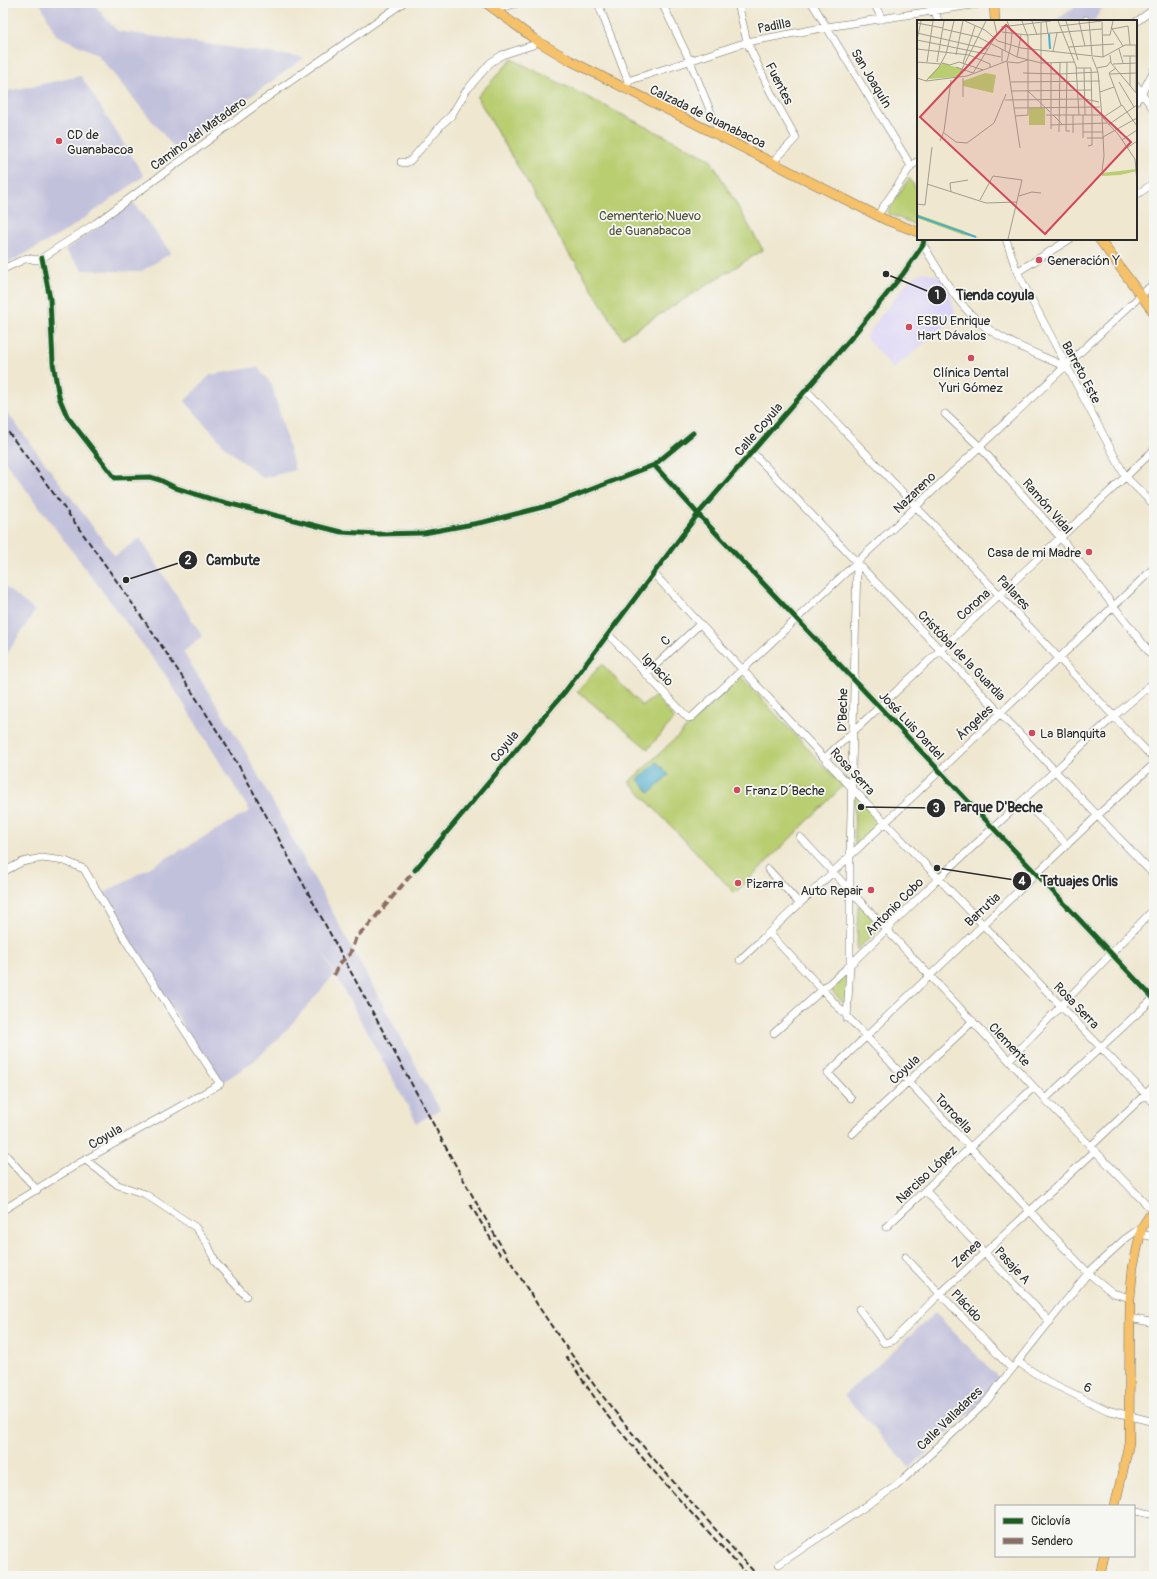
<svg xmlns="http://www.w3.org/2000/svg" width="1157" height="1579" font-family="Pangolin,sans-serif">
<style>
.built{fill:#ddd5f6}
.industrial{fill:#c2c1dc}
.green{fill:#b9cd71;stroke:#727c4e}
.water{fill:#4eaccc;stroke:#3c6c7c}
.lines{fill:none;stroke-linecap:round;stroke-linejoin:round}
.minor-casing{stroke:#706d65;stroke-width:8}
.major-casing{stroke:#706d65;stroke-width:10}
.minor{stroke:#fff;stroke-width:7}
.major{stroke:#f5c16b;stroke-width:9}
.rail{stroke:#2b2b2b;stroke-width:2;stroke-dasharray:6 3;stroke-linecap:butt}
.quiet{stroke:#8d6e63;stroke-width:4;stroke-dasharray:8 4;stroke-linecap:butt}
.cycleway-casing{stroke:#f6f6f2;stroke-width:8}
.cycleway{stroke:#1b5e20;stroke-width:5}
.poi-dot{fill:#d1495b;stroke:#f6f6f2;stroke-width:1.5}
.labels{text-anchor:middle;stroke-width:3.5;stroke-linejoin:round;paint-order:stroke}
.street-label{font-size:13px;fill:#2b2b2b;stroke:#f6f6f2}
.poi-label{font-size:13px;fill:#2b2b2b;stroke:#f6f6f2;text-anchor:start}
.park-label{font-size:13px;fill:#4e543c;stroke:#f6f6f2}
.inset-river{fill:none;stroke:#4eaccc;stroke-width:2}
.inset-road{fill:none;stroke:#a19c8e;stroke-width:1}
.view{fill:#d1495b;fill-opacity:0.15;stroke:#d1495b;stroke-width:2}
.inset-edge{fill:none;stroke:#2b2b2b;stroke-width:2}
.leader{fill:none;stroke:#2b2b2b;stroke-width:1.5}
.callout-dot{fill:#2b2b2b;stroke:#f6f6f2;stroke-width:1.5}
.mark-label{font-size:12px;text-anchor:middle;font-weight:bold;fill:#fff}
.callout-label{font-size:14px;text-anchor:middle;font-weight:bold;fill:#2b2b2b;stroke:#f6f6f2;stroke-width:3.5;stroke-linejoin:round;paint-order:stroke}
</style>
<rect width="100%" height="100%" fill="#f6f6f2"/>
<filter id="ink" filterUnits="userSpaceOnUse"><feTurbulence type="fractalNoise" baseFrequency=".025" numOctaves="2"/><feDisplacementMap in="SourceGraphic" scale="8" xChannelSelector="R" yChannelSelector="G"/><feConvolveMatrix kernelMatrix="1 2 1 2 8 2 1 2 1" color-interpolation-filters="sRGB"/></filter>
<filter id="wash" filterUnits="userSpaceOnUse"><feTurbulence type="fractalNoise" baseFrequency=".012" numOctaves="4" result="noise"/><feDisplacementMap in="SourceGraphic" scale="16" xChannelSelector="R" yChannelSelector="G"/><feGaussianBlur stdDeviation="0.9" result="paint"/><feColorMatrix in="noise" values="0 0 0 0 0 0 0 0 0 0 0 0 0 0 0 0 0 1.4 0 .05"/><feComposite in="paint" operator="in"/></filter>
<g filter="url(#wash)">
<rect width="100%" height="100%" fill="#efe7d0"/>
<path class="built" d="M 923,272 L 939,276 L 949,289 L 956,317 L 893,369 L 865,337 L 910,279 Z"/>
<path class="industrial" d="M 40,3 L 93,3 L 117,31 L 304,58 L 176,150 L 97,54 L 56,35 Z
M 1076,3 L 1105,3 L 1094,21 L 1054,21 L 1073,9 Z
M 81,76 L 144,176 L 66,231 L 3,266 L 3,92 Z
M 134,203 L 171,253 L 140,272 L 83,270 L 65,250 Z
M 257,367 L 272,385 L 295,470 L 263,478 L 226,448 L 185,401 L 210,375 Z
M 3,407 L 115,556 L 140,538 L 202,636 L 183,652 L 240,742 L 440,1110 L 417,1123 L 320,947 L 334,975 L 282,1035 L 254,1061 L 220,1084 L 101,895 L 250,811 L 167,677 L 3,459 Z
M 3,585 L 35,611 L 3,660 Z
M 935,1313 L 1003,1382 L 910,1468 L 844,1395 Z"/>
<path class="green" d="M 512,59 L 710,159 L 763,250 L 622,338 L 575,261 L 572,259 L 477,97 Z
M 909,178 L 918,191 L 918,226 L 887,213 Z
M 602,664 L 642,706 L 656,696 L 674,719 L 648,749 L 577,691 Z
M 741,677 L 843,786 L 735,893 L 629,782 Z
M 854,792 L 882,822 L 855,847 Z
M 858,905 L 881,927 L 857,950 Z
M 848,970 L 847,1007 L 829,988 Z"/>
<path class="water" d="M 657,762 L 669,775 L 650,793 L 638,780 Z"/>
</g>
<g filter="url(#ink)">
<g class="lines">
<g class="minor-casing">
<path id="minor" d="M 598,3 L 628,81
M 662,3 L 690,61 L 721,137
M 738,3 L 747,42 L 771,93 L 796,138 L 772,163
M 812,3 L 911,166
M 874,3 L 882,19
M 933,3 L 938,21
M 494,10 L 518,3
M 1086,20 L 1087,21
M 1136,22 L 1154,9
M 1136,85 L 1154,110
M 626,90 L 628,81 L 747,42 L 827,27 L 985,3
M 1136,101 L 1142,93 L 1154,70
M 401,162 L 405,163 L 410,161 L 443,123 L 451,116 L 466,91 L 490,63 L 502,55 L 533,45 L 537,41
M 1136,195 L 1154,183
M 877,216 L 911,166 L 918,161
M 1006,239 L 1017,272 L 1125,476 L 1154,505
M 923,245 C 939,270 954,300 977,320 C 1002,342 1036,353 1066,367
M 42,258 L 50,299 L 53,363 L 59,397 L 67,416 L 115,478 L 150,477 L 160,480 L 176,488 L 211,499 L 341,532 L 378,534 L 424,533 L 484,522 L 551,505 L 654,465 L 693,433
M 3,269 L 27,258 L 36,260 L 42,258 L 96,223 L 262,101 L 403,3
M 1017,272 L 1070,239
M 806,390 L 1154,759
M 945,414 L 979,446 L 1060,537 L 1154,658
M 752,452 L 1154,875
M 654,465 L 698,514 L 1154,999
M 654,574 L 851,787 L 1154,1103
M 609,635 L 688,718 L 692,717 L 1154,283
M 646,674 L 700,624
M 825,758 L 1154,450
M 1023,800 L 1067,845
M 800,837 L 1045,1099 L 1153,1211
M 768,869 L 799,903
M 415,870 L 564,693 L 698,514 L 852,337 L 903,274 L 923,245 L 924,239
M 3,872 L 22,862 L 42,858 L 65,861 L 84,869 L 129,946 L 220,1084 L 76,1165 L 3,1210
M 769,933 L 1088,1273 L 1113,1293 L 1130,1298
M 740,960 L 1154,568
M 847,1018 L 850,965 L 850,855 L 857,562
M 774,1033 L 850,965 L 939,878 L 1114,716 L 1154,682
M 1009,1060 L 1154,909
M 851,1098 L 828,1073 L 1098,815 L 1154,764
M 1045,1099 L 1154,998
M 852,1134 L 973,1021
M 1091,1146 L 1154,1086
M 3,1152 L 37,1190
M 87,1161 L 118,1185 L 145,1194 L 195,1227 L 206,1241 L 216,1263 L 246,1296
M 925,1190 L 1050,1322
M 886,1227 L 1034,1087
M 1140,1234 L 1154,1237
M 905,1257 L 1012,1369
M 859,1309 L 884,1343 L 892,1341 L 940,1294 L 1095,1151
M 1130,1318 L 1154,1323
M 1018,1362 L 1047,1381 L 1107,1410 L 1154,1422
M 1134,1510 L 1154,1515
M 779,1564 L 896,1486 L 985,1403 L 1088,1273 L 1125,1239 L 1142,1227"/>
</g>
<g class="major-casing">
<path id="major" d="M 486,3 L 537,41 L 571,61 L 886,220 L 918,232
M 994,3 L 995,21
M 1099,239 L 1154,313
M 1115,1506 L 1129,1443 L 1130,1298 L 1133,1267 L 1142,1227 L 1154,1209
M 1100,1576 L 1104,1556"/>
</g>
<use href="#minor" class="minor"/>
<use href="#major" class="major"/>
<path class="rail" d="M 3,425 C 87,538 170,652 243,773 C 303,883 362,993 422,1103 C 466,1185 510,1267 564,1344 C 622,1426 690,1502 758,1576
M 470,1204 L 501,1256
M 566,1356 L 606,1414 L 651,1468 L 748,1576"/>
<path class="quiet" d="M 334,975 L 340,963 L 350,954 L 356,937 L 368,926 L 415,870"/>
<g class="cycleway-casing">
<path id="cycleway" d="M 42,258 L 50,299 L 53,363 L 59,397 L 67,416 L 115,478 L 150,477 L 160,480 L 176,488 L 211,499 L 341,532 L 378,534 L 424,533 L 484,522 L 551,505 L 654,465 L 693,433
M 654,465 L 698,514 L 1154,999
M 415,870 L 564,693 L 698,514 L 852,337 L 903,274 L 923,245 L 924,239"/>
</g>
<use href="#cycleway" class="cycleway"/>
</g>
</g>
<g class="poi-dot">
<circle cx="59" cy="141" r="4"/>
<circle cx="1039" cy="260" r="4"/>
<circle cx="909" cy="327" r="4"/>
<circle cx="971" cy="358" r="4"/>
<circle cx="1089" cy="552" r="4"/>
<circle cx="1032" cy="733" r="4"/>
<circle cx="737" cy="790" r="4"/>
<circle cx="738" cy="883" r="4"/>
<circle cx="871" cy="890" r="4"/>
</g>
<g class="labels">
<g class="street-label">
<text transform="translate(774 25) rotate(-11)" y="5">Padilla</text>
<text transform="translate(872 78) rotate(59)" y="5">San Joaquín</text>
<text transform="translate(780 83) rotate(63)" y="5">Fuentes</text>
<text transform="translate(708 116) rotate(26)" y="5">Calzada de Guanabacoa</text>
<text transform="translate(198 133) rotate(-36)" y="5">Camino del Matadero</text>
<text transform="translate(1082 372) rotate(62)" y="5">Barreto Este</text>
<text transform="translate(758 429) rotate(-49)" y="5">Calle Coyula</text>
<text transform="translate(914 492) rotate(-44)" y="5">Nazareno</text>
<text transform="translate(1048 506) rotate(49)" y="5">Ramón Vidal</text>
<text transform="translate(1014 592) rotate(47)" y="5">Pallares</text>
<text transform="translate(973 604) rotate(-42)" y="5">Corona</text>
<text transform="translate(665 640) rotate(-43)" y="5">C</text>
<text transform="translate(962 655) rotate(46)" y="5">Cristóbal de la Guardia</text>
<text transform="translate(658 669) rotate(46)" y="5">Ignacio</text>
<text transform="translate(842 710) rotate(-89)" y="5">D'Beche</text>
<text transform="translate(974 722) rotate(-43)" y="5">Ángeles</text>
<text transform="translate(912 725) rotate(47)" y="5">José Luis Dardel</text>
<text transform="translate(504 746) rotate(-50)" y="5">Coyula</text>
<text transform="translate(853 771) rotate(47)" y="5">Rosa Serra</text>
<text transform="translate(894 906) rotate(-45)" y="5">Antonio Cobo</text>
<text transform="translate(982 909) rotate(-43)" y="5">Barrutia</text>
<text transform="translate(1077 1005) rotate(46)" y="5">Rosa Serra</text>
<text transform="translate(1010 1044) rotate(47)" y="5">Clemente</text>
<text transform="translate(904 1069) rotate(-43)" y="5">Coyula</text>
<text transform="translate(954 1113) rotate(47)" y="5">Torroella</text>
<text transform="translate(105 1136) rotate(-30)" y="5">Coyula</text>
<text transform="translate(926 1174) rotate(-43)" y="5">Narciso López</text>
<text transform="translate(966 1253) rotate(-43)" y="5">Zenea</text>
<text transform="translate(1013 1265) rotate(47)" y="5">Pasaje A</text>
<text transform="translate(967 1305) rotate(47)" y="5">Plácido</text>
<text transform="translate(1088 1387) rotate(26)" y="5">6</text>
<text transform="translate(949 1418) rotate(-44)" y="5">Calle Valladares</text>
</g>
<g class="poi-label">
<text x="67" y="139">CD de<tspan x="67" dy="15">Guanabacoa</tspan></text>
<text x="1047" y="265">Generación Y</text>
<text x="917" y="325">ESBU Enrique<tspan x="917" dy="15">Hart Dávalos</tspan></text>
<text x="971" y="377" text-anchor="middle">Clínica Dental<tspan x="971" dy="15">Yuri Gómez</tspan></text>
<text x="1081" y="557" text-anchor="end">Casa de mi Madre</text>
<text x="1040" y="738">La Blanquita</text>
<text x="745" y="795">Franz D´Beche</text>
<text x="746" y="888">Pizarra</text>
<text x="863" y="895" text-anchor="end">Auto Repair</text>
</g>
<g class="park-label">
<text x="650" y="220">Cementerio Nuevo<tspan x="650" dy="15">de Guanabacoa</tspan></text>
</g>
</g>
<g transform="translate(917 20)">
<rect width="220" height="220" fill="#efe7d0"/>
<path d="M 25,43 L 45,49 L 41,57 L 10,59 ZM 68,53 L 79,55 L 76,73 L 46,66 L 46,61 ZM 112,88 L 128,88 L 128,105 L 112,105 ZM 220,149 L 220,151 L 203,155 L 185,156 L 185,153 ZM 0,194 L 45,210 L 63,218 L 46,215 L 0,198 Z" fill="#b9cd71"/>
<path class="inset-river" d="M 132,14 L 133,29M 0,196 L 59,217"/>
<path class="inset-road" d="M 48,1 L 68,10 L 81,21 L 104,28 L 186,37 L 208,25 L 220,25M 90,1 L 95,13 L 94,24M 115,1 L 120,15M 129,1 L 131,14M 141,1 L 159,46 L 162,95M 149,1 L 161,40M 162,1 L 168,26M 172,1 L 175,35M 124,2 L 124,88M 185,2 L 186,37M 0,3 L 26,8M 143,6 L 185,1M 84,7 L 134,1M 194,7 L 206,26M 26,9 L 61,17 L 100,37 L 124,43 L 157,42M 195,9 L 211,6 L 213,25M 85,12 L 110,15 L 185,9M 0,13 L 70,29M 185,15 L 193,15 L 196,1M 0,20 L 84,37M 0,20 L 4,1M 152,27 L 197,24M 0,29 L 52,35 L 73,44 L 73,48M 85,29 L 85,42M 202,29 L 206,43M 88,31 L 89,6M 136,31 L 140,13M 39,35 L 46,1M 193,35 L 194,43 L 220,74M 206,36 L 219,36M 213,36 L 213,66M 100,37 L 104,15M 175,37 L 181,52 L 185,97 L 201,114 L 218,139 L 220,163M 90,41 L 103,128M 0,42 L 24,44M 10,42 L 16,1M 20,42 L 27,1M 91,42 L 101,43 L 111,40M 150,42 L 149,111 L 153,111M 25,43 L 33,45 L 42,42 L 66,50M 46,43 L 58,6M 134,43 L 134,109M 196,44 L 220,43M 39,47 L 56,53M 159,48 L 174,48 L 175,95M 167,48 L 168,95M 180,48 L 190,46 L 194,41M 199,48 L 192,53 L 204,85M 56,53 L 80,14 L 77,1M 106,53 L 143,54 L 181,52M 193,54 L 219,53M 41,57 L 69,1M 0,58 L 9,61 L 50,56 L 90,41 L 94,25M 9,61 L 22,47 L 29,34 L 37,1M 94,62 L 183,61M 202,62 L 217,87M 95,71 L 174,70M 111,71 L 133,92M 183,72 L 197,67M 219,72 L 219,25M 46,77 L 46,58M 88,80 L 168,79 L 182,82M 97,88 L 183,87M 129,95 L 184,95M 136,95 L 146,105M 166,95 L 166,118M 99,96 L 111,95 L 111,17 L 105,1M 185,98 L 205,85 L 220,106M 134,105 L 190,103M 191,105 L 220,85M 142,112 L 143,42M 166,112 L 186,112M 27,113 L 39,122 L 50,123 L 77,103 L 89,74M 156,113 L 156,95M 186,117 L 220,98M 170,118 L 187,118M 205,120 L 220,110M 23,121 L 27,111 L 34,60M 171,126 L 175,125 L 175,95M 210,128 L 220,121M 185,151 L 187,136 L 185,97M 10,164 L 69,183 L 100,182M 34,172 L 33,163 L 51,160M 102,176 L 115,172 L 124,173M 63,180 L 76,156 L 105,160 L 91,219M 0,184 L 8,185 L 15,127"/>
<path class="view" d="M 89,5 L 214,122 L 128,214 L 3,97 Z"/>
<rect width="220" height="220" class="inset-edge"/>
</g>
<path class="leader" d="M886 274L937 295M126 580L188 560M861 807L936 808M937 868L1022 881"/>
<g class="callout-dot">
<circle cx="886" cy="274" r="4"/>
<circle cx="126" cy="580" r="4"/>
<circle cx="861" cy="807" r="4"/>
<circle cx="937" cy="868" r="4"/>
<circle cx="937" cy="295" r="10"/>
<circle cx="188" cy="560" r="10"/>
<circle cx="936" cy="808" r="10"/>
<circle cx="1022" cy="881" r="10"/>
</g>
<g class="mark-label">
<text x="937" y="299">1</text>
<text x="188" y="564">2</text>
<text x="936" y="812">3</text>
<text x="1022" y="885">4</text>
</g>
<g class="callout-label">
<text x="995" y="300">Tienda coyula</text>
<text x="233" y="565">Cambute</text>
<text x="998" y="812">Parque D'Beche</text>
<text x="1079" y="886">Tatuajes Orlis</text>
</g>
<rect width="1157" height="1579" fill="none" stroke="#f6f6f2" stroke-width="16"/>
<rect x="995" y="1505" width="140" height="52" fill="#f6f6f2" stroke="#a5a5a2"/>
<rect x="1003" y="1518" width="20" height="6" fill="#1b5e20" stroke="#a5a5a2"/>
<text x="1031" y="1525" font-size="12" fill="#2b2b2b">Ciclovía</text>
<rect x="1003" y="1538" width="20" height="6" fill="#8d6e63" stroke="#a5a5a2"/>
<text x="1031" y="1545" font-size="12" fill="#2b2b2b">Sendero</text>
</svg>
